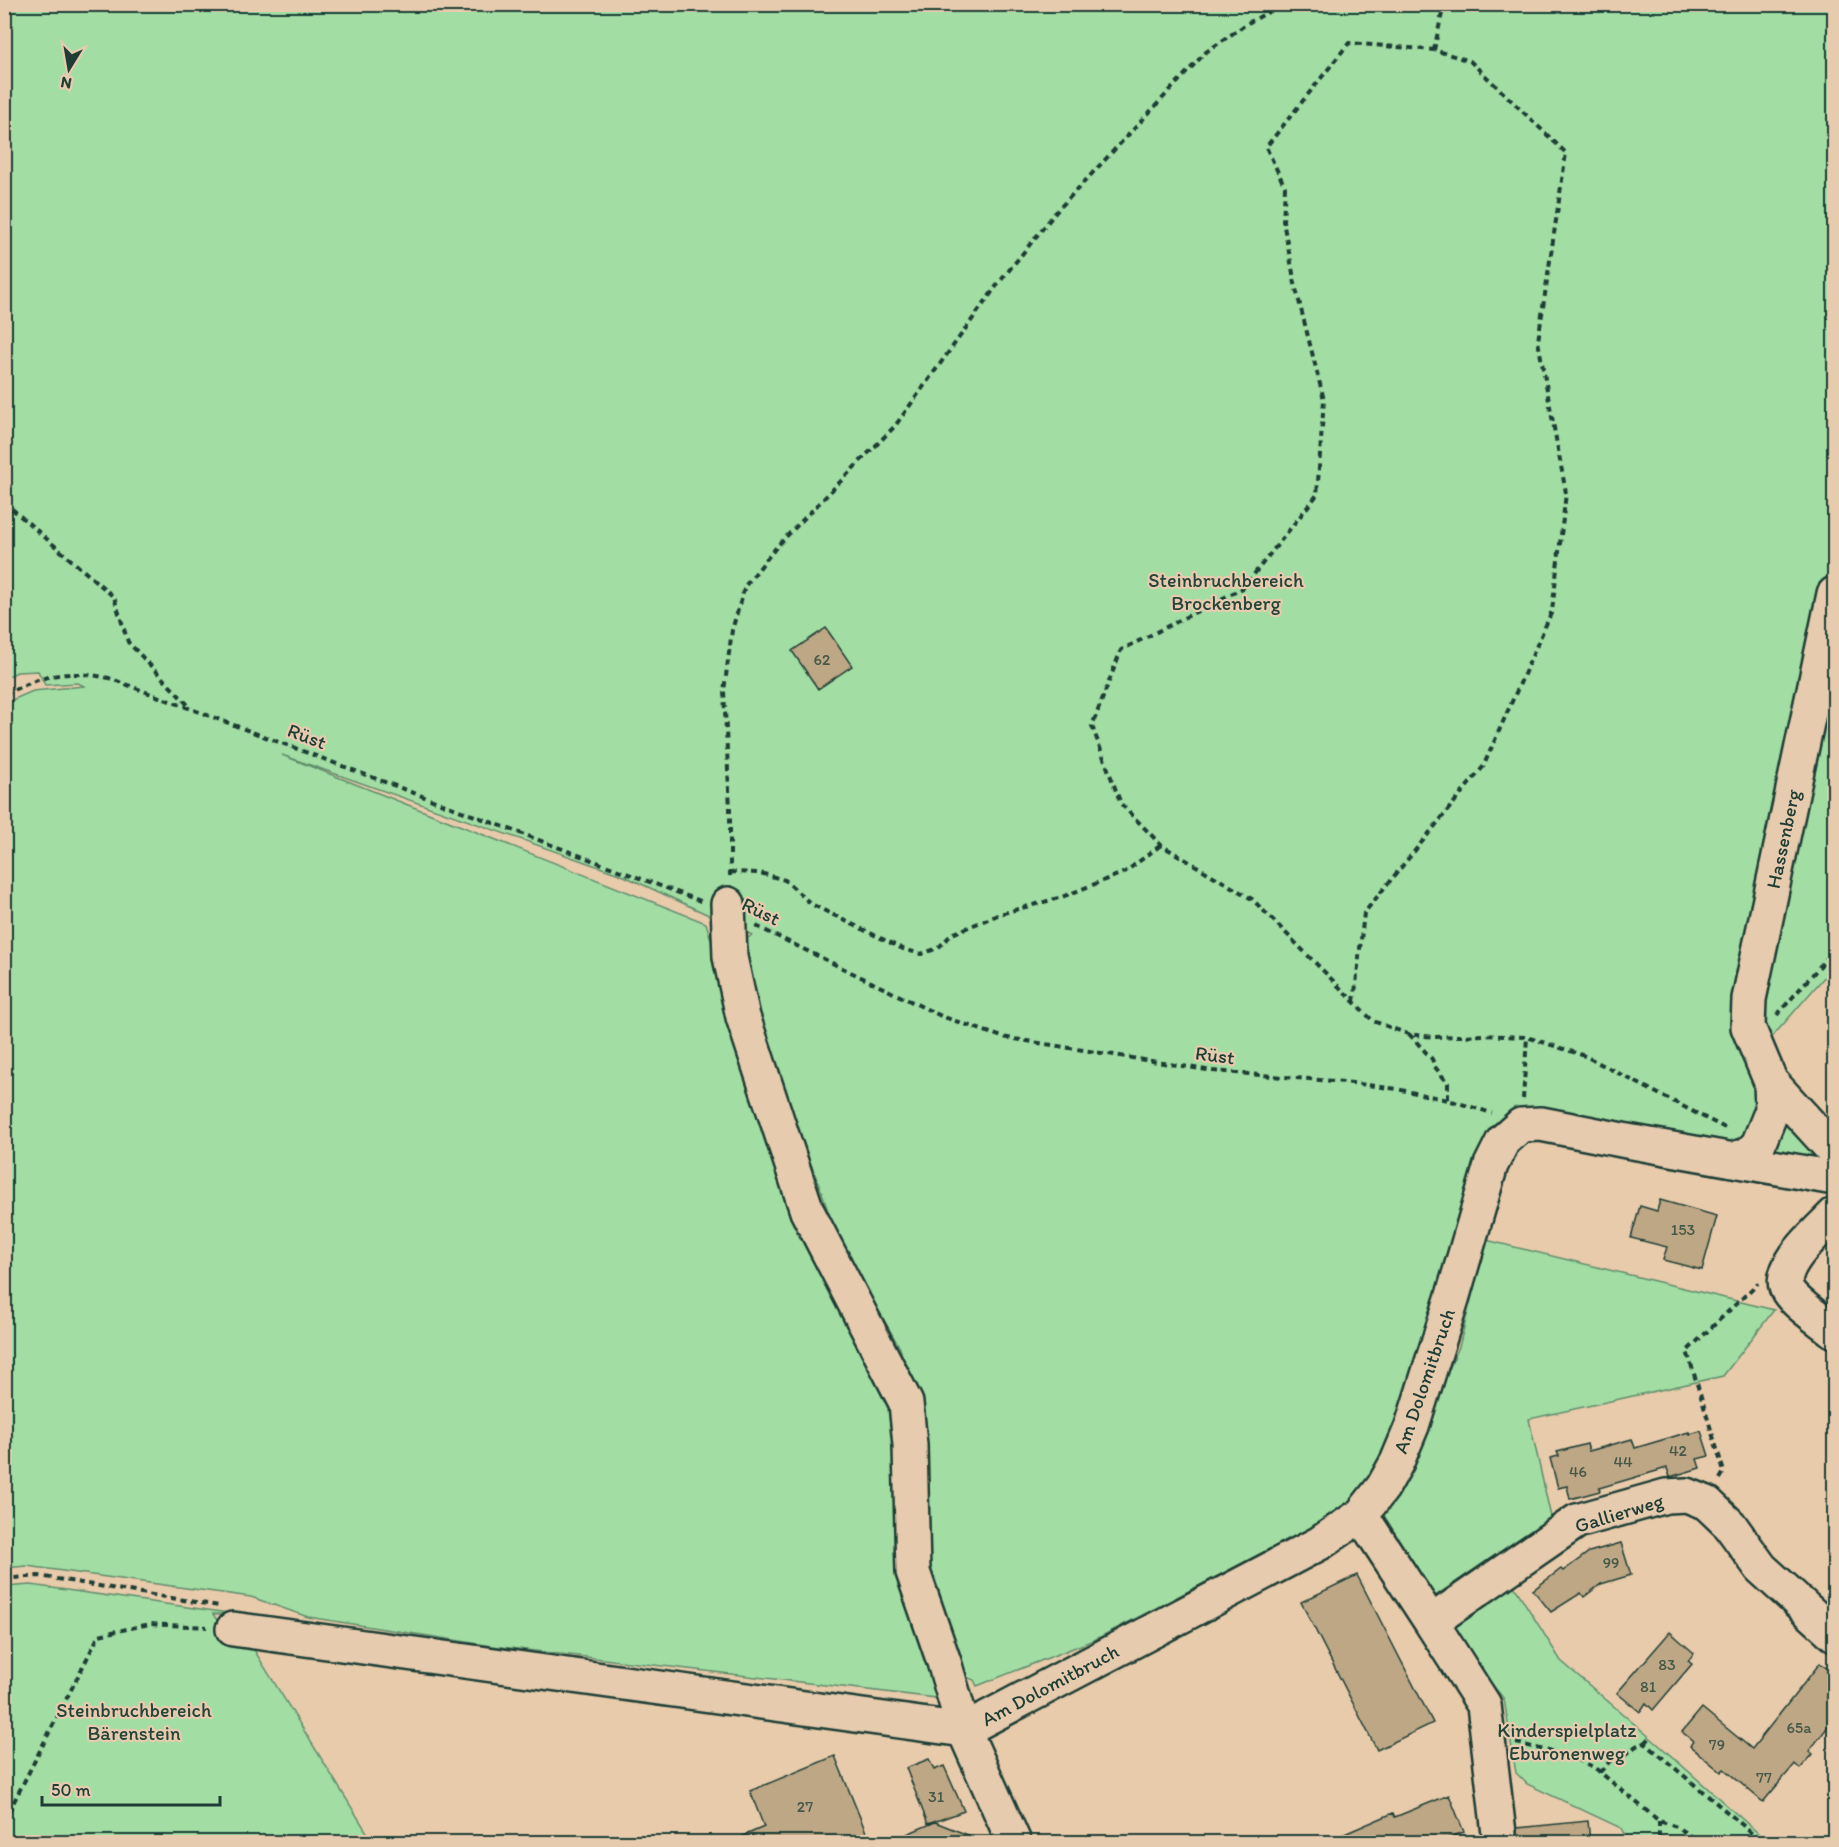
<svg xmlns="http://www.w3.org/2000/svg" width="1839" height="1847" font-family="Itim,sans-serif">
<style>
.green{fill:#a2dda4;stroke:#608d6c;stroke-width:1.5}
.building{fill:#bda785;stroke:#1f3d34;stroke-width:1.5}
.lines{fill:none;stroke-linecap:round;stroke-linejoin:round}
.minor-casing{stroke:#1f3d34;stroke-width:38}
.path{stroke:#1f3d34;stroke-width:4;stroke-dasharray:6 4.5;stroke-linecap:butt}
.minor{stroke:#e6cbae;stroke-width:33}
.labels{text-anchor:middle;stroke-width:4.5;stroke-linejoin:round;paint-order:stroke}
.number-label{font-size:16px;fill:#465848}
.park-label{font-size:20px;fill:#26453a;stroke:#e6cbae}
.street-label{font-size:20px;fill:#1f3d34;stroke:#e6cbae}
</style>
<rect width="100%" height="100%" fill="#e8cbab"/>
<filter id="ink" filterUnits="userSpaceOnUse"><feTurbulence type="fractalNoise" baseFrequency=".0167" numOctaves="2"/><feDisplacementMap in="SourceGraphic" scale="12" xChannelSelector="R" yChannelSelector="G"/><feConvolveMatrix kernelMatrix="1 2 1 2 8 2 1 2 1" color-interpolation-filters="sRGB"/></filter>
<g filter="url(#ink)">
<path class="green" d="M 5,5 L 1834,5 L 1834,966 L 1773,1036 L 1757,1036 L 1834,1171 L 1827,1193 L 1490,1132 L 1407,1418 L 1375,1480 L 1360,1488 L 1339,1513 L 1096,1639 L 977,1686 L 974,1680 L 966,1677 L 927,1597 L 916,1404 L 900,1348 L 837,1238 L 821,1190 L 752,1012 L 739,945 L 752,935 L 622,875 L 282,755 L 706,923 L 757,1089 L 899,1409 L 901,1514 L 908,1611 L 945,1699 L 492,1646 L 308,1617 L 251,1597 L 27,1566 L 5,1568 L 5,703 L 33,691 L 84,686 L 78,683 L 45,685 L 38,671 L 17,672 L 5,678 Z
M 1486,1240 L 1774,1310 L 1723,1376 L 1529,1419 L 1551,1517 L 1435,1596 L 1383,1514 L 1459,1347 Z
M 1511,1581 L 1561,1661 L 1660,1746 L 1768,1842 L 1628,1842 L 1621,1828 L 1527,1784 L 1516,1773 L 1504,1699 L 1444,1625 Z
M 31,1585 L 236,1614 L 213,1614 L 227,1636 L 246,1637 L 373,1842 L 5,1842 L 5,1587 Z"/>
<path class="building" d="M 826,628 L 852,666 L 818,689 L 792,651 Z
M 1660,1200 L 1717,1216 L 1702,1270 L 1663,1260 L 1667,1247 L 1631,1238 L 1640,1206 L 1657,1211 Z
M 1701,1431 L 1709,1456 L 1697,1459 L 1700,1468 L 1670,1477 L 1667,1468 L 1599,1488 L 1600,1491 L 1570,1499 L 1567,1486 L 1558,1488 L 1550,1458 L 1559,1456 L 1557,1452 L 1587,1444 L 1589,1451 L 1632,1439 L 1635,1448 L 1689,1432 L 1690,1434 Z
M 1621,1543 L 1631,1575 L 1601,1584 L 1584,1597 L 1581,1593 L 1551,1612 L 1533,1590 L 1561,1569 L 1563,1571 L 1589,1552 Z
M 1357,1575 L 1433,1723 L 1377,1750 L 1301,1602 Z
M 1670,1632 L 1694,1653 L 1688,1661 L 1692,1664 L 1653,1710 L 1646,1703 L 1640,1712 L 1617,1693 Z
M 1820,1663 L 1834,1674 L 1834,1719 L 1809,1751 L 1813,1754 L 1800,1769 L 1795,1764 L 1763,1802 L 1724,1769 L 1721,1772 L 1690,1746 L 1693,1741 L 1682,1732 L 1702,1708 L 1752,1749 Z
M 835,1756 L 870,1842 L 729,1842 L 764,1827 L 750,1791 Z
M 929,1759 L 934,1770 L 944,1766 L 964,1811 L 928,1824 L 906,1768 Z
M 1449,1795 L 1464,1832 L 1438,1842 L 1326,1842 L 1393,1813 L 1395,1817 Z
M 1588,1821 L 1590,1842 L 1518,1842 L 1517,1828 Z
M 935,1822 L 983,1841 L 983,1842 L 888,1842 Z"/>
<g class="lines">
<g class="minor-casing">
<path id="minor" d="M 1834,594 L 1749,999 L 1748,1027 L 1771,1082 L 1834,1151
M 728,904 L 730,957 L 743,1017 L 807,1211 L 906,1403 L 910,1445 L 913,1572 L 944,1662 L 964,1730 L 1014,1842
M 1732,1160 L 1748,1154 L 1758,1145 L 1772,1110 L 1771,1082
M 1834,1215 C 1820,1230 1774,1268 1788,1291 C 1796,1304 1822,1321 1834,1331
M 1361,1515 L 1431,1622 L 1577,1521 L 1666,1496 L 1687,1495 L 1707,1503 L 1730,1525 L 1761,1568 L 1834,1634
M 1431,1622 L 1484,1705 L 1500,1842
M 233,1629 L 964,1730
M 964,1730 L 1320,1543 L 1361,1515 L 1383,1487 L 1397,1462 L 1412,1426 L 1452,1299 L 1491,1165 L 1503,1141 L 1521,1125 L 1541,1124 L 1627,1141 L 1834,1178"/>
</g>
<path class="path" d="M 1434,50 L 1444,4
M 4,502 L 114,597 L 128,642 L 191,708
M 4,694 C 46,675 63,669 109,678 L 703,902
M 730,872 L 760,873 L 785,880 L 811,904 L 903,949 L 921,954 L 938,948 L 952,934 L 1000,914 L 1062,897 L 1125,872 L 1161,845
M 730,876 L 730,809 L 724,691 L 732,630 L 745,586 L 778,545 L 895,426 L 998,284 L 1056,212 L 1206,52 L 1248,23 L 1283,4
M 756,926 L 941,1016 L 1002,1037 L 1213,1071 L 1345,1082 L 1397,1089 L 1448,1100 L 1492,1113
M 1354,1002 L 1364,913 L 1483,767 L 1552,611 L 1566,493 L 1538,341 L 1566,153 L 1470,61 L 1434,50 L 1349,43 L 1266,147 L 1285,187 L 1283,221 L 1296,289 L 1324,400 L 1317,495 L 1243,588 L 1121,650 L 1092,726 L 1121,804 L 1161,845 L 1252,899 L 1373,1021 L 1408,1034 L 1434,1037 L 1484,1035 L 1527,1037 L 1585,1056 L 1725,1128
M 1777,1015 L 1834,950
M 1409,1034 L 1432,1059 L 1435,1067 L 1448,1083 L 1448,1100
M 1523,1099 L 1527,1037
M 1720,1479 L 1724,1472 L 1687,1351 L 1758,1283
M 4,1579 L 39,1576 L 219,1606
M 1516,1743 L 1573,1757 L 1595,1768 L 1659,1821 L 1677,1827 L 1699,1842
M 1645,1743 L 1650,1738
M 1600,1772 L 1611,1760 L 1623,1757 L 1636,1746 L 1645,1743 L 1746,1828 L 1760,1842
M 4,1821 L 99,1635 L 150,1624 L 207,1627
M 1659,1821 L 1659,1842"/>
<use href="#minor" class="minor"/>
</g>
</g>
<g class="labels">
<g class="number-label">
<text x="822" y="665">62</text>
<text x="1683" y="1235">153</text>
<text x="1678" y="1456">42</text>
<text x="1623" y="1467">44</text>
<text x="1578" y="1477">46</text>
<text x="1611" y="1568">99</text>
<text x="1667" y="1670">83</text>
<text x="1648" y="1692">81</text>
<text x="1799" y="1733">65a</text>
<text x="1717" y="1750">79</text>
<text x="1764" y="1783">77</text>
<text x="936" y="1802">31</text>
<text x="805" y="1812">27</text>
</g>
<g class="park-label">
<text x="1226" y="587">Steinbruchbereich<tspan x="1226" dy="23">Brockenberg</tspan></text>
<text x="134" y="1717">Steinbruchbereich<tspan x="134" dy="23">Bärenstein</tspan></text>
<text x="1567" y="1737">Kinderspielplatz<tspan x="1567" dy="23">Eburonenweg</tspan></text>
</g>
<g class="street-label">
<text transform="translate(307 736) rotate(21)" y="7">Rüst</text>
<text transform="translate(1783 839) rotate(-78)" y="7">Hassenberg</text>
<text transform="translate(761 911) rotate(26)" y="7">Rüst</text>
<text transform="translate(1215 1055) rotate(7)" y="7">Rüst</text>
<text transform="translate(1424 1381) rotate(-71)" y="7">Am Dolomitbruch</text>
<text transform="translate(1619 1513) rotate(-17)" y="7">Gallierweg</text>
<text transform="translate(1050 1685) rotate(-28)" y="7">Am Dolomitbruch</text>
</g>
</g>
<rect width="1839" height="1847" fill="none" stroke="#e6cbae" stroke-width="24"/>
<rect x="12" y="12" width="1815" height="1823" fill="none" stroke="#1f3d34" stroke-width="2" filter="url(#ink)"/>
<g transform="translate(69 69) rotate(191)" stroke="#e6cbae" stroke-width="4.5" paint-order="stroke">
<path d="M0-4.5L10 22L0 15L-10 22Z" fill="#1f3d34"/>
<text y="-9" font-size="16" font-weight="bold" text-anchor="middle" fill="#1f3d34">N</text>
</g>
<path d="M42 1796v9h178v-9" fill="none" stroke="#1f3d34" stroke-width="3"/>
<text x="51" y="1796" font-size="18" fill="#1f3d34" stroke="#e6cbae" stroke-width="4.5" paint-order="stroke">50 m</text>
</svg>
